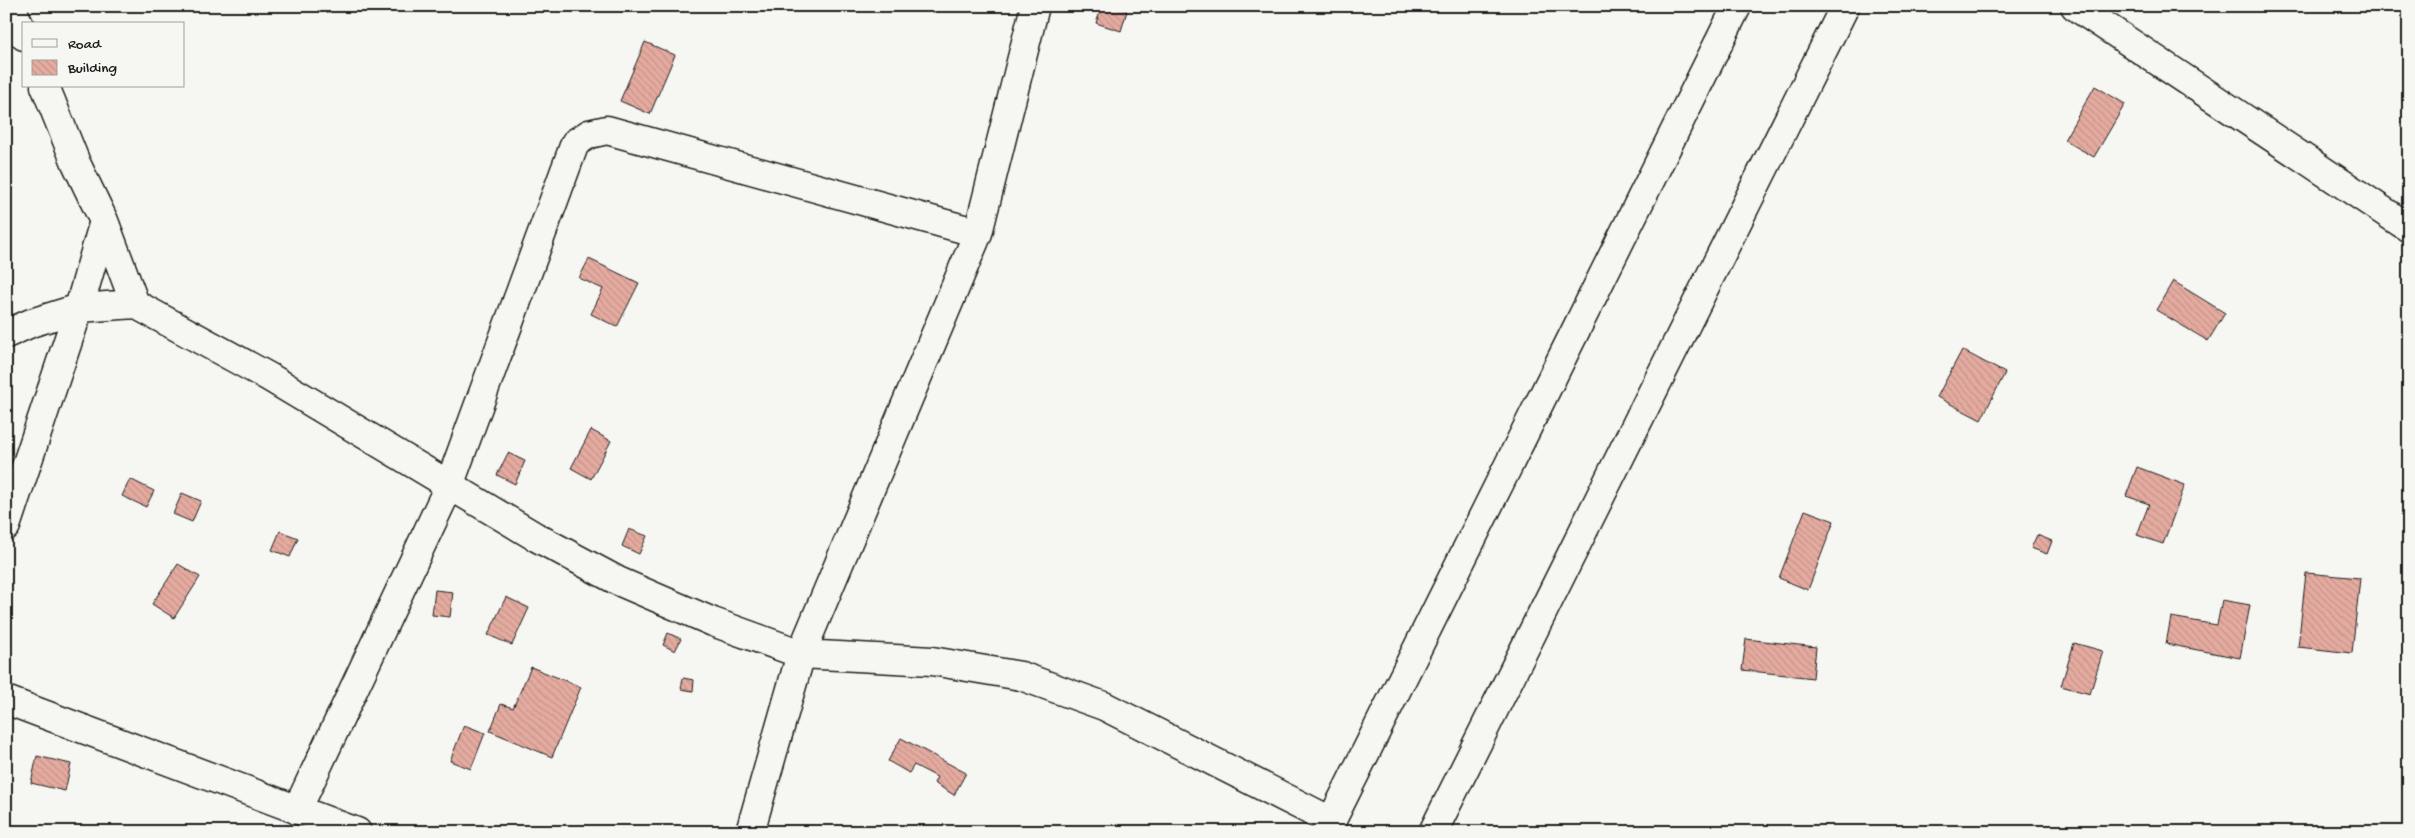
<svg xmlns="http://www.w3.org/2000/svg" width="2415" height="838" font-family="'Gochi Hand',sans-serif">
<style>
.building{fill:url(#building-back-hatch);stroke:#1c1c1c}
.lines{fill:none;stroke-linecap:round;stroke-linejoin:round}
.minor-casing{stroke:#1c1c1c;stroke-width:31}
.secondary-casing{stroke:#1c1c1c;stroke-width:31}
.minor{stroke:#f6f6f2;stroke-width:28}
.secondary{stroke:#f6f6f2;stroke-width:28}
</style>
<defs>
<pattern id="building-back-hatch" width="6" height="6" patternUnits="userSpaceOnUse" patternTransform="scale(1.25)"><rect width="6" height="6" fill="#e5aba0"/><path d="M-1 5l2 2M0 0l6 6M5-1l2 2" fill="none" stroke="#c49389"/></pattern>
</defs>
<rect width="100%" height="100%" fill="#f6f6f2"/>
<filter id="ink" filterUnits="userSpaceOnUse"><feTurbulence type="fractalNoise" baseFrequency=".02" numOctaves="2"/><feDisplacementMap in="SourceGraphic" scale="10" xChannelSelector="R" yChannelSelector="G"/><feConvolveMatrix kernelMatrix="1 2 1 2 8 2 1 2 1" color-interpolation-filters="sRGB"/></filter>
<g filter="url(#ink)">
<path class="building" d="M 1102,6 L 1114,6 L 1127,11 L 1121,31 L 1096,23 Z
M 645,42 L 675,55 L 650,114 L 620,101 Z
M 2095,86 L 2125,104 L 2094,157 L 2064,140 Z
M 589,259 L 639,283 L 617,327 L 591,314 L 603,289 L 579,278 Z
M 2173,281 L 2225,313 L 2208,341 L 2156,310 Z
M 1962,350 L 2005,373 L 1981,420 L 1937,397 Z
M 591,430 L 611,441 L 591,479 L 571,468 Z
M 508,453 L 525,461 L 515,484 L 497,475 Z
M 2137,467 L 2185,485 L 2163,544 L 2137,535 L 2149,504 L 2126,496 Z
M 130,479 L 154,491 L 146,507 L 122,496 Z
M 182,493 L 201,501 L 192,522 L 173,514 Z
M 1805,510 L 1834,521 L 1808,590 L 1779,578 Z
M 629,529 L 647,536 L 639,554 L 622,546 Z
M 280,531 L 298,538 L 290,557 L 272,550 Z
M 2037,535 L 2052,541 L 2047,554 L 2031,548 Z
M 178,564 L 200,577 L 174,618 L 152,604 Z
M 2306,573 L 2360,578 L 2352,653 L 2298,647 Z
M 435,590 L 453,592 L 450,617 L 432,615 Z
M 506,597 L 529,608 L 512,645 L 488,635 Z
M 2222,600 L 2250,605 L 2240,658 L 2166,644 L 2171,617 L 2217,625 Z
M 668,633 L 681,639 L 675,651 L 663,645 Z
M 1746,639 L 1816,647 L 1813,678 L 1742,670 Z
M 2074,643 L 2103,651 L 2090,694 L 2061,686 Z
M 531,667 L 581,687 L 552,757 L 490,731 L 501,704 L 513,708 Z
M 683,678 L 694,680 L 693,691 L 681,689 Z
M 464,725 L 485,733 L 471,769 L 450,761 Z
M 901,738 L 966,773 L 954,795 L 934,783 L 937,777 L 914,765 L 909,773 L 888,761 Z
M 37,756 L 71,764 L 65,791 L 31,783 Z"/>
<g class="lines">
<g class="minor-casing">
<path id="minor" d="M 11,6 L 24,36
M 2075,6 L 2409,228
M 45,86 L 76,163 L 104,221 L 135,304
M 6,334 L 31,323 L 79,308 L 135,304 L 269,377 L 536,537 L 618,581 L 713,622 L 801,654 L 932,661 L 1021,676 L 1104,706 L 1331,821
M 6,526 L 79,308 L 104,221
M 6,700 L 357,832
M 297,810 L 449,486 L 575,143 L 589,134 L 607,130 L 978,233
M 750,832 L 801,654 L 978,233 L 1035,6
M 1433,832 L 1845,6"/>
</g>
<g class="secondary-casing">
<path id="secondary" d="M 1326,832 L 1737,6"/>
</g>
<use href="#minor" class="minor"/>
<use href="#secondary" class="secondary"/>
</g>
</g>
<rect width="2415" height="838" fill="none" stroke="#f6f6f2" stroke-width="25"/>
<rect x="12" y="12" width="2390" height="813" fill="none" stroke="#1c1c1c" stroke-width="2" filter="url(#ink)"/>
<rect x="22" y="22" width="162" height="65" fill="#f6f6f2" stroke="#9f9f9c"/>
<rect x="32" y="39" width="25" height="8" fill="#f6f6f2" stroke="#9f9f9c"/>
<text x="68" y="48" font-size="15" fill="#1c1c1c">Road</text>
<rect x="32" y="60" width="25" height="15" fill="url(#building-back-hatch)" stroke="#9f9f9c"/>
<text x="68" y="72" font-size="15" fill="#1c1c1c">Building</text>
</svg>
